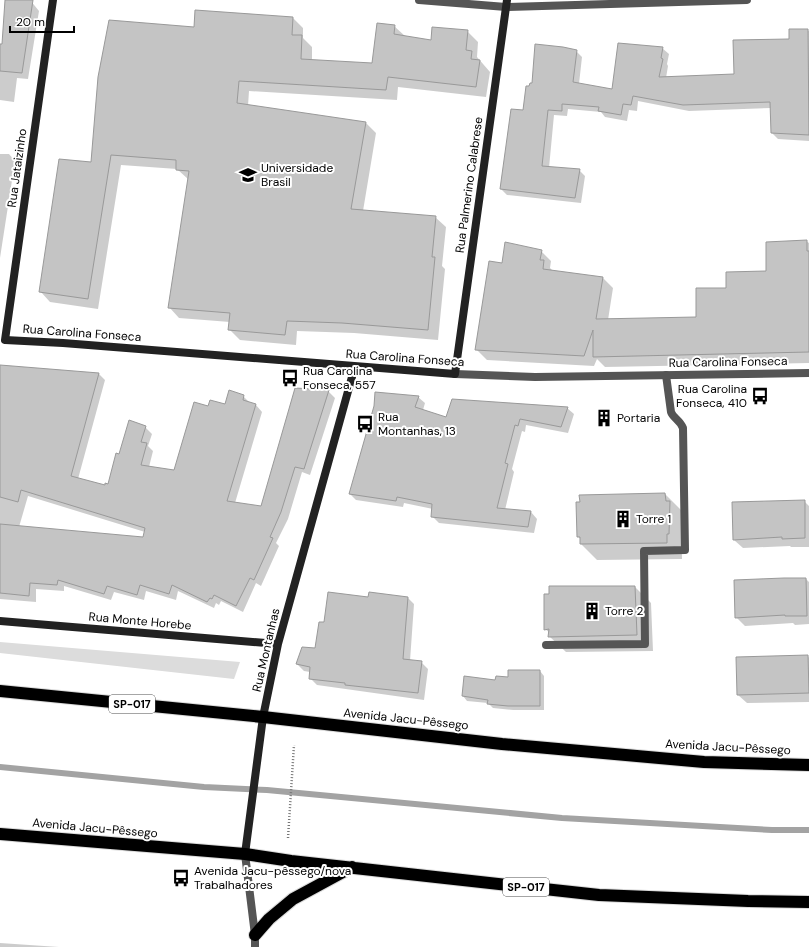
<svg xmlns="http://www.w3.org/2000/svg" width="809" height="947" font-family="'DM Sans',sans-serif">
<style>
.green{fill:#dcdcdc}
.shadow{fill:#0003;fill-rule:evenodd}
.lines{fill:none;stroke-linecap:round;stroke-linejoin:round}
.stream{stroke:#a3a3a3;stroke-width:6}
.building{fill:#c4c4c4;stroke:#999}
.highway-casing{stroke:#dbdbdb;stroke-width:14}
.path{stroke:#777;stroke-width:2.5;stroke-dasharray:1 2;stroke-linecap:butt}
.lane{stroke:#555;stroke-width:8}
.street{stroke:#555;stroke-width:8}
.secondary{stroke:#222;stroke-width:8}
.highway{stroke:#000;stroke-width:12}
.labels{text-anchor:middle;stroke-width:4;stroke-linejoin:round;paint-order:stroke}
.shield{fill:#fff;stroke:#4c4c4c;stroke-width:1}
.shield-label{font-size:11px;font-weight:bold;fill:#000}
.street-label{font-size:12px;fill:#000;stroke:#fff}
.poi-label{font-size:12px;fill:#000;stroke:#fff;text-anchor:start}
</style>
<rect width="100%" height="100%" fill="#fff"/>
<path class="green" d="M 0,642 L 240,662 L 234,679 L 0,653 Z"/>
<path class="shadow" d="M 6,0 L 30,0 L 39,11 L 28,79 L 17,78 L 14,102 L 0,100 L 0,45 L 3,45 Z
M 293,18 L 303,28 L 303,38 L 312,47 L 312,61 L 373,64 L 394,26 L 405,36 L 431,41 L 467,31 L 478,42 L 477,57 L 490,72 L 486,97 L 398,87 L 397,100 L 249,91 L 248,106 L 365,122 L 376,133 L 363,211 L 435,217 L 446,227 L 442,266 L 445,269 L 438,340 L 354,333 L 297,331 L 296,345 L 240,340 L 229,329 L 230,322 L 179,318 L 169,307 L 189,180 L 177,169 L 121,165 L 98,309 L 50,302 L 40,291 L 92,164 L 195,28 Z
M 807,30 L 809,31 L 809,141 L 778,139 L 772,133 L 771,108 L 689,111 L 638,101 L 637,111 L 629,110 L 627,121 L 605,117 L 601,112 L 568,109 L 567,116 L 554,115 L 549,168 L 579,170 L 585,176 L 581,203 L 507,195 L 501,189 L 530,87 L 533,84 L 576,51 L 582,57 L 579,84 L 613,90 L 662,48 L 669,54 L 667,64 L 668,66 L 666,78 L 735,75 Z
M 0,154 L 9,154 L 15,161 L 0,258 Z
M 806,241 L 809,243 L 809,363 L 605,367 L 597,359 L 594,366 L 487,360 L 476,349 L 502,264 L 541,251 L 551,261 L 550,268 L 553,271 L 603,278 L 613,288 L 608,320 L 697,318 L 727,289 L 767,272 Z
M 0,366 L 99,374 L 105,380 L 78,479 L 105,486 L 108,485 L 119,455 L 145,427 L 152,434 L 148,446 L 153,451 L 149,467 L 175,471 L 209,407 L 226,405 L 243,396 L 250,403 L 256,405 L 262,412 L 235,503 L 262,507 L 328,391 L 335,398 L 310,475 L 302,472 L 288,519 L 276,543 L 279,546 L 261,586 L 256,583 L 243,612 L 221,601 L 219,605 L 216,603 L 214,608 L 178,591 L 176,600 L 146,591 L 144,600 L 114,592 L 111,600 L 64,586 L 64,591 L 36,589 L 36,602 L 0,599 ZM 28,496 L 145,532 L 144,538 L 19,527 Z
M 418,397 L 425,403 L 423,410 L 447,418 L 567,408 L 574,414 L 568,433 L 526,425 L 525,432 L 522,431 L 512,469 L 514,472 L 505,510 L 531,512 L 537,519 L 534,533 L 439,523 L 432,516 L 433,509 L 404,503 L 403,507 L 356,500 L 350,494 Z
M 665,494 L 681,510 L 682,559 L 597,560 L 581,544 L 581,540 L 578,536 Z
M 804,501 L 809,506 L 809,547 L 791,547 L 790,546 L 743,548 L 734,540 Z
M 806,579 L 809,582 L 809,624 L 795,625 L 793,623 L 745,626 L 736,617 Z
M 635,587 L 651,603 L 653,651 L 566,652 L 549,636 L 550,633 L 545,629 Z
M 369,598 L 408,598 L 414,604 L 410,661 L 421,662 L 428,669 L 424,700 L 317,685 L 310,678 L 310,672 L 304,671 L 297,664 L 316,650 L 325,623 Z
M 808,656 L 809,658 L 809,702 L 747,703 L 738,695 Z
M 540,671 L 544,676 L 544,710 L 513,710 L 493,708 L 488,703 L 467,701 L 463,696 L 496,681 Z
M 0,943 L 59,947 L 0,947 Z"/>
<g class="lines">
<path class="stream" d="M 0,767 L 204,787 L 267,790 L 562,818 L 772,830 L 809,830"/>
</g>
<path class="building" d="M 5,0 L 33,0 L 22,73 L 0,71 L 0,44 L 2,44 Z
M 195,10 L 293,17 L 292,35 L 302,35 L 301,59 L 372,63 L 377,23 L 395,25 L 394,34 L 431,40 L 432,27 L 468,30 L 466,50 L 472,51 L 471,59 L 480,60 L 476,87 L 388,77 L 386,90 L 239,81 L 237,103 L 366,122 L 351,209 L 436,216 L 432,257 L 435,257 L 428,330 L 342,323 L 287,321 L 285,335 L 228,330 L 230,313 L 168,308 L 189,171 L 176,170 L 176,160 L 111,155 L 88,299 L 39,292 L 59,159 L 91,162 L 98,77 L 109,20 L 194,27 Z
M 789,29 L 808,29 L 809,135 L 771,133 L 770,102 L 683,105 L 633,96 L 631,105 L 623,104 L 621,115 L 598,111 L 599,107 L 562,104 L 562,111 L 548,110 L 542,166 L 580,169 L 575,198 L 500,189 L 511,109 L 523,110 L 526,86 L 529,86 L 530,83 L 532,83 L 535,44 L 563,47 L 577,50 L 573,82 L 612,89 L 618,43 L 663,47 L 661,58 L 663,59 L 659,77 L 734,74 L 733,40 L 789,39 Z
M 807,240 L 807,251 L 809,251 L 809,352 L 593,357 L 593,330 L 584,356 L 475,350 L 489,261 L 502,263 L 505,242 L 542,250 L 540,260 L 544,260 L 543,269 L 603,277 L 596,319 L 696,317 L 696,288 L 726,288 L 726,272 L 766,271 L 766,242 Z
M 0,365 L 99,373 L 71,476 L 105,485 L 105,483 L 108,484 L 116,453 L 119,454 L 129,420 L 146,426 L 141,442 L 147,443 L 141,465 L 174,470 L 194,402 L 208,406 L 210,400 L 225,404 L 229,390 L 244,395 L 243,400 L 256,404 L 227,501 L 261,506 L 295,388 L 329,390 L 304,469 L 295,467 L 281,512 L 270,537 L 273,538 L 254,580 L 250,578 L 236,606 L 214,595 L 212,599 L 210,598 L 207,602 L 172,585 L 169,594 L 140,585 L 137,595 L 107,586 L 104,594 L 58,580 L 57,585 L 30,583 L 29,596 L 0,593 L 0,524 L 143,537 L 145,528 L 21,490 L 18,502 L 0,497 Z
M 375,392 L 419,396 L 415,407 L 446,417 L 452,399 L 568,407 L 561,427 L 520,419 L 518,426 L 515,425 L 505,463 L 508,464 L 497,508 L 531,511 L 528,527 L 431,517 L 432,504 L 397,497 L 396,501 L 349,494 L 374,406 Z
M 665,493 L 666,501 L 670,501 L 669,534 L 667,534 L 667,543 L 580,544 L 580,537 L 577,537 L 576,502 L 580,502 L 579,495 Z
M 805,500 L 805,538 L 782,539 L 782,537 L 733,540 L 732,502 Z
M 784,578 L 806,578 L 807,616 L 785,616 L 785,615 L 735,618 L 734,580 Z
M 549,586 L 635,586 L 637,635 L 548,637 L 549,629 L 544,630 L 544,594 L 549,594 Z
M 328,592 L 368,597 L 369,592 L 408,597 L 403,659 L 422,661 L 418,693 L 345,685 L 345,683 L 309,679 L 310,667 L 296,664 L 302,647 L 315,648 L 319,622 L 324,622 Z
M 808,655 L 809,693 L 737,695 L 736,657 Z
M 508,670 L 540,670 L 540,706 L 508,706 L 487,704 L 488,700 L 462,696 L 464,676 L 495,680 L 496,676 L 508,677 Z"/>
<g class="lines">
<g class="highway-casing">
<path id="highway" d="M 0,691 L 263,717 L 502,744 L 704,762 L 809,765
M 0,834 L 245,854 L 291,861 L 599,895 L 748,901 L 809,902
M 255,935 L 269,919 L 293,899 L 352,867"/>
</g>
<path class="path" d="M 288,838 L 294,745"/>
<path class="lane" d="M 546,645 L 645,644 L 644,551 L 685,550 L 683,428 C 680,420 673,418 671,412 L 666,375"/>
<path class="street" d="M 419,0 L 506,7 L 747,0
M 455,374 L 535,377 L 809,373
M 245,854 L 255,935 L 255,947"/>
<path class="secondary" d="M 53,0 L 5,340 L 63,343 L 455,374 L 507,0
M 0,621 L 278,644
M 245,854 L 263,717 L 278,644 L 355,366"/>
<use href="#highway" class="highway"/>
</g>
<defs>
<g id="university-bare" transform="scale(1.38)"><path d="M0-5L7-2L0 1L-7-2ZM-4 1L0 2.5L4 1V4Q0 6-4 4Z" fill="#000" stroke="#fff" stroke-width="2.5" paint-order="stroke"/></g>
<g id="bus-bare" transform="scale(1.38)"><path d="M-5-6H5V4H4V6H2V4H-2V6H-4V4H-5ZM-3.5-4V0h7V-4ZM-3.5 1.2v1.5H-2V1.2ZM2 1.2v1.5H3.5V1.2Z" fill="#000" stroke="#fff" stroke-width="2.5" paint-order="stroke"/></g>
<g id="building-bare" transform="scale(1.38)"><path d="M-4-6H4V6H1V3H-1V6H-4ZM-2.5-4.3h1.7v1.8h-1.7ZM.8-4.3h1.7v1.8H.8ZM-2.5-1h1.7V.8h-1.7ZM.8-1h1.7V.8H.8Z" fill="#000" stroke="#fff" stroke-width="2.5" paint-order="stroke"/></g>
</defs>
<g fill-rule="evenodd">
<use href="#university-bare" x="248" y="175"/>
<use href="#bus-bare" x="290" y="378"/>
<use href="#bus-bare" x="760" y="396"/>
<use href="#building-bare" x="604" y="418"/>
<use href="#bus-bare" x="365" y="424"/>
<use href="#building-bare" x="623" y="519"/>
<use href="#building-bare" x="592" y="611"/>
<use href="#bus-bare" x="181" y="878"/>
</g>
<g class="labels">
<g class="shield">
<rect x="109" y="695" width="46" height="18" rx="3"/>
<rect x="503" y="878" width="46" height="18" rx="3"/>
</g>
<g class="shield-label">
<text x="132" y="708">SP-017</text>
<text x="526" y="891">SP-017</text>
</g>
<g class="street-label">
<text transform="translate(17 168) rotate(-82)" y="4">Rua Jataizinho</text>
<text transform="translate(469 185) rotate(-82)" y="4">Rua Palmerino Calabrese</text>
<text transform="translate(82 333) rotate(4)" y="4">Rua Carolina Fonseca</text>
<text transform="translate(405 358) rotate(4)" y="4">Rua Carolina Fonseca</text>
<text transform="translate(728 362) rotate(-1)" y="4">Rua Carolina Fonseca</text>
<text transform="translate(140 621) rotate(5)" y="4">Rua Monte Horebe</text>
<text transform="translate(266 650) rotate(-77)" y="4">Rua Montanhas</text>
<text transform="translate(406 719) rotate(6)" y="4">Avenida Jacu-Pêssego</text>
<text transform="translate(728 747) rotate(3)" y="4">Avenida Jacu-Pêssego</text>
<text transform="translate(95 828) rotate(5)" y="4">Avenida Jacu-Pêssego</text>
</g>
<g class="poi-label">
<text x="261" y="172">Universidade<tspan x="261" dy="14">Brasil</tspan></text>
<text x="303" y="375">Rua Carolina<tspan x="303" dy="14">Fonseca, 557</tspan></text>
<text x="747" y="393" text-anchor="end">Rua Carolina<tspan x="747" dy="14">Fonseca, 410</tspan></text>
<text x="378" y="421">Rua<tspan x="378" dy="14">Montanhas, 13</tspan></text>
<text x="617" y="422">Portaria</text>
<text x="636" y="523">Torre 1</text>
<text x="605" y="615">Torre 2</text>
<text x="194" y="875">Avenida Jacu-pêssego/nova<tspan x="194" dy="14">Trabalhadores</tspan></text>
</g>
</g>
<path d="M10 26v6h64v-6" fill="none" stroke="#000000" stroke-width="2"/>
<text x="16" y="26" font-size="12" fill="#000000" stroke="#ffffff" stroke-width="3" paint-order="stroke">20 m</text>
</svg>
